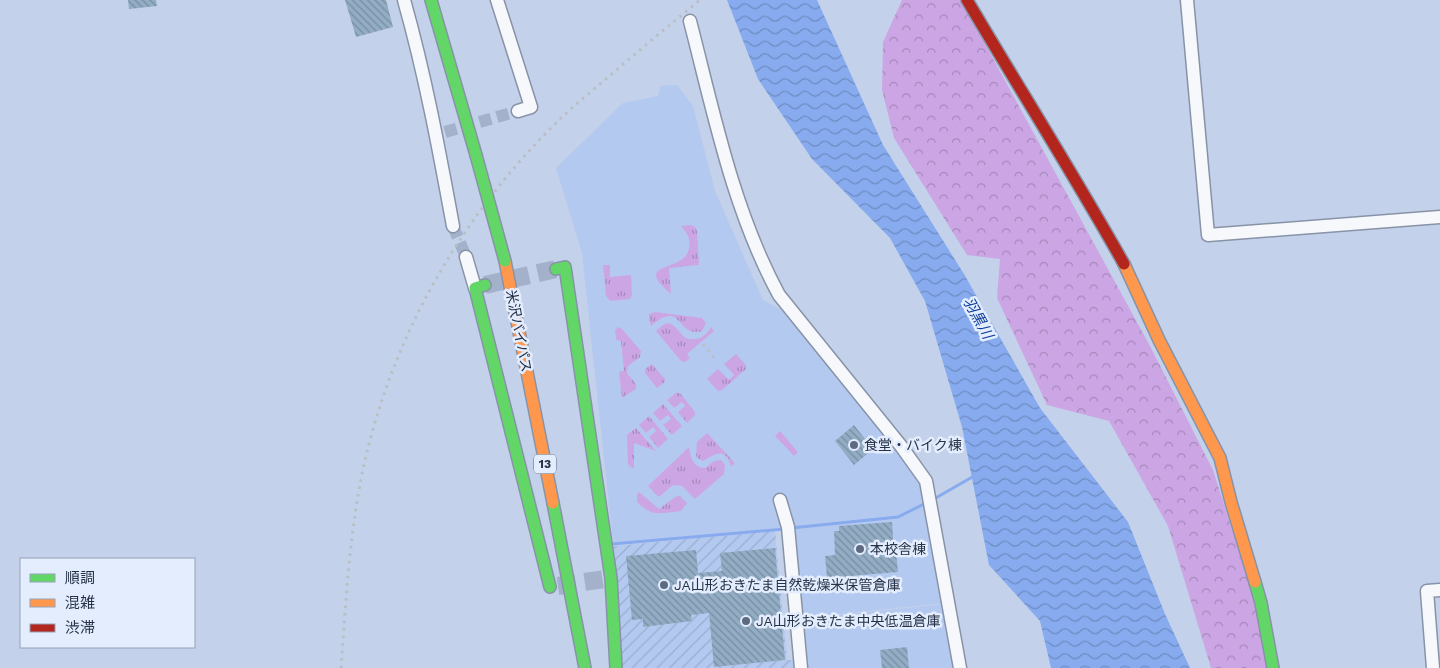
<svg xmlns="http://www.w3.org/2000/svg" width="1440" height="668" font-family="'Work Sans','Noto Sans JP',sans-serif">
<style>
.built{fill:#b4c9f0}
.industrial{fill:url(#industrial-furrows)}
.grass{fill:url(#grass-tufts)}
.forest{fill:url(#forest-crowns)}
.water{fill:url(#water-waves)}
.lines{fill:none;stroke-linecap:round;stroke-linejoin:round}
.stream{stroke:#87abee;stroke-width:3}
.building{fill:url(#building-back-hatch)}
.street-tunnel{stroke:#a4b1ca;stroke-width:12;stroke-dasharray:12 6;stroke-linecap:butt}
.secondary-tunnel{stroke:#a4b1ca;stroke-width:18;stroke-dasharray:18 9;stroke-linecap:butt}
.street-casing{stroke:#8893a8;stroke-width:15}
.fast-casing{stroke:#8893a8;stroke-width:14}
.slow-casing{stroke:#8893a8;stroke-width:14}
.jam-casing{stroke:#8893a8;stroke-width:14}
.street{stroke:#f6f8fc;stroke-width:12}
.fast{stroke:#63d668;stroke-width:11}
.slow{stroke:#ff974d;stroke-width:11}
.jam{stroke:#b3261e;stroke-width:11}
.rail{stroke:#babec5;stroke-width:3;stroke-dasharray:2.5 5;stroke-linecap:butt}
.fast-bridge-casing{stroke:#8893a8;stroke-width:14;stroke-linecap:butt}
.fast-bridge{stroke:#63d668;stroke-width:11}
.poi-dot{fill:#5d6a81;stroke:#e3edfe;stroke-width:2}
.labels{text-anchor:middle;stroke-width:5;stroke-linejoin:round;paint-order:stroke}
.shield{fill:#e3edfe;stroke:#5f6a7f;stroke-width:1}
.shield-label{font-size:12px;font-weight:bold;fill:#263248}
.street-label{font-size:14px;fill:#263248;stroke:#e3edfe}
.poi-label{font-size:14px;fill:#263248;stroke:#e3edfe;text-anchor:start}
.water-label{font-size:15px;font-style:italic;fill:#0f3e9a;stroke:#e3edfe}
</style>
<defs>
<pattern id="industrial-furrows" width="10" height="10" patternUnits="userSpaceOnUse" patternTransform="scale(1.25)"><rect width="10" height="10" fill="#b4c9f0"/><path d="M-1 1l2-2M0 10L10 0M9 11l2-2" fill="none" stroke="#9badcf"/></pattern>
<pattern id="grass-tufts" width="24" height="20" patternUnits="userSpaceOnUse" patternTransform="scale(1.25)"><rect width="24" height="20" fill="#cca6e4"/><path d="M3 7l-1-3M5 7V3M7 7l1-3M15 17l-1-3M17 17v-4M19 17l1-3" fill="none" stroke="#a588bb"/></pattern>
<pattern id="forest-crowns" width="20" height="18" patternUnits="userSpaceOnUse" patternTransform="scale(1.25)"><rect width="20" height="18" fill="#cca6e4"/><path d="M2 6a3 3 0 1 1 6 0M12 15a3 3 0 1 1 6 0" fill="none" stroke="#a588bb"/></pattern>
<pattern id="water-waves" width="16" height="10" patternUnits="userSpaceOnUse" patternTransform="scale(1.25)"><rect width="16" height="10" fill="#87abee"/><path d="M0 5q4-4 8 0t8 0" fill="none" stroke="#6e8cc3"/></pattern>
<pattern id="building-back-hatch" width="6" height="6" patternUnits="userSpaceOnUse" patternTransform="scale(1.25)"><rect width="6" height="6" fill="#93adc5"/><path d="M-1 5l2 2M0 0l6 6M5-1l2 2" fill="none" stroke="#788da2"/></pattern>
</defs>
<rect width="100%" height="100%" fill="#c3d1ea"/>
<path class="built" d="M 677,85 L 693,106 L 715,191 L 763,300 L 788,313 L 922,481 L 944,603 L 802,618 L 791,527 L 613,543 L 582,253 L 556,168 L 623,103 L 658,96 L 660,86 Z
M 944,604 L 954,668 L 807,668 L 803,619 Z"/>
<path class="industrial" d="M 775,531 L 787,660 L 798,660 L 799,668 L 619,668 L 614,546 Z"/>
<path class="grass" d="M 691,225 L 695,227 L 697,231 L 699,265 L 669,268 L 671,294 C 630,260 685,274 689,248 C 691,239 687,233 681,226 Z
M 603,265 L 610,265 L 610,277 L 631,275 L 632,295 L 630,299 L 610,301 L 606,296 Z
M 655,312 L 702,318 L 706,323 L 702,331 C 676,338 683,298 651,326 L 649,319 L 649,314 Z
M 668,323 C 680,326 681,342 695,339 C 703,338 707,334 711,327 L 714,331 L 687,354 L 690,358 L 685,362 L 681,361 L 656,331 L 663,325 Z
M 618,327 L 622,329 L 641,351 L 640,357 L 628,366 L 627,373 L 636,384 L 636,389 L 622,398 L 619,372 L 624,371 L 621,341 L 616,340 L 615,330 Z
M 736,354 L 746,365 L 746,369 L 722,390 L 718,391 L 707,379 L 718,369 L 729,380 L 734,375 L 724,364 Z
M 652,364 L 665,379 L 665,382 L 657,388 L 645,373 L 645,369 Z
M 676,393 L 680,393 L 695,412 L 695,415 L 687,423 L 678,412 L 685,406 L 682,402 L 674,408 L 667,400 Z
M 663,404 L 682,426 L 672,435 L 663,425 L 671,419 L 668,415 L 660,421 L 653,413 Z
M 649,416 L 668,439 L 658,448 L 649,437 L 656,431 L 653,427 L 646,433 L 639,425 Z
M 636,428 L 656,451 L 634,443 L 634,468 L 630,467 L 628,464 L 627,435 Z
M 780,431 L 798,452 L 794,456 L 775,436 Z
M 707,433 L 735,463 L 731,467 C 726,447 717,453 703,461 L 697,458 L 696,455 L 697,442 Z
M 689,447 C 691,457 692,467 705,468 L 714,461 L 721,460 L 725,465 L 724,474 L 695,499 L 682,486 L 673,485 L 659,497 L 648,486 Z
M 639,492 L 659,509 L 675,497 L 680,496 L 687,503 L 681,511 C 661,513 653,518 637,502 L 637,494 Z"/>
<path class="forest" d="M 902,0 L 961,0 L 1150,346 L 1213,470 L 1255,601 L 1267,668 L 1211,668 L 1168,526 L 1109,421 L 1047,405 L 997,298 L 1000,259 L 967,255 L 894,138 L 882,90 L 883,42 Z"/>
<path class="water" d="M 727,0 L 817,0 L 883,145 L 964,274 L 1040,408 L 1128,522 L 1165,614 L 1190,668 L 1051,668 L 1040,621 L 989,565 L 962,427 L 925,301 L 890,238 L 812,159 L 758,79 Z"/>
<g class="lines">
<path class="stream" d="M 934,499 L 974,476
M 791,528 L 898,517 L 926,503
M 612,544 L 785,529"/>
</g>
<path class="building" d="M 128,0 L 156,0 L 157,6 L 129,9 Z
M 345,0 L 386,0 L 393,27 L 356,37 Z
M 854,425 L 873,449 L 854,465 L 835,441 Z
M 892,522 L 894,551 L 896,551 L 898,572 L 827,578 L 825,556 L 835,555 L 834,531 L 839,531 L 839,526 Z
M 775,548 L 785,660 L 714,667 L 709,613 L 691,615 L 692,621 L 643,627 L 643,619 L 632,620 L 626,556 L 696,550 L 698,573 L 722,571 L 720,553 Z
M 907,647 L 909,668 L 882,668 L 880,650 Z"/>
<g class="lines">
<path class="street-tunnel" d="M 445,132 L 518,111
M 453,226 L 466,257"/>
<path class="secondary-tunnel" d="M 485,285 L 556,269
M 558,586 L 611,578"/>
<g class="street-casing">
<path id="street" d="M 404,0 C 425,74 439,150 453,226
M 497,0 L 531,107 L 518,111
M 1187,0 L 1208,235 L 1440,217
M 690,21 C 714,114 733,210 779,295 L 901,446 L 926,481 L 960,668
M 466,257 L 475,288
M 780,500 L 788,527 L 801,668
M 1433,668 L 1427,591 L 1440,590"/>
</g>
<g class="fast-casing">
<path id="fast" d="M 431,0 L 476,155
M 556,269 L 565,267 L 611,578 L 616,668
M 485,285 L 475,288 L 550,587
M 553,503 L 585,668
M 1255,582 L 1261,603 L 1273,668"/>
</g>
<g class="slow-casing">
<path id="slow" d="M 505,261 L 553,503
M 1124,264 L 1159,340 L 1220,458 L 1231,502 L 1255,582"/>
</g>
<g class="jam-casing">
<path id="jam" d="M 967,0 C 1019,88 1074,175 1124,264"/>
</g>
<use href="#street" class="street"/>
<use href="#fast" class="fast"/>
<use href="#slow" class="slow"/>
<use href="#jam" class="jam"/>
<path class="rail" d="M 703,344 L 716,360
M 341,668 C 346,603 349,538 362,474 C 389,344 456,224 549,130 C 571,107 597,87 621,66 C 647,44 673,22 700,0"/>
<g class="fast-bridge-casing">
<path id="fast-bridge" d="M 476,155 L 505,261"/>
</g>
<use href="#fast-bridge" class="fast-bridge"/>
</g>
<g class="poi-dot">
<circle cx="854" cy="445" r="5"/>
<circle cx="860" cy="549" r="5"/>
<circle cx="664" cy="585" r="5"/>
<circle cx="746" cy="621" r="5"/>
</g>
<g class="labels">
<rect class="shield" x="534" y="454.5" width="22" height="19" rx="4"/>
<g class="shield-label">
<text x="545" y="468">13</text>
</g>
<g class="street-label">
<text transform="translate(519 331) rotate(79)" y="5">米沢バイパス</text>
</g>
<g class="poi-label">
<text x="864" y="450">食堂・バイク棟</text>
<text x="870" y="554">本校舎棟</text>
<text x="674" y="590">JA山形おきたま自然乾燥米保管倉庫</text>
<text x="756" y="626">JA山形おきたま中央低温倉庫</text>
</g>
<g class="water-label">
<text transform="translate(978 318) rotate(61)" y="5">羽黒川</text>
</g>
</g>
<rect x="20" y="558" width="175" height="90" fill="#e3edfe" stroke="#97a2b5"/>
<rect x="30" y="574" width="25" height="8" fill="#63d668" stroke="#97a2b5"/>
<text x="65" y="583" font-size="15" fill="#263248">順調</text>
<rect x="30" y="599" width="25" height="8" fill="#ff974d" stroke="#97a2b5"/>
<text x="65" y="608" font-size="15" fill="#263248">混雑</text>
<rect x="30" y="624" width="25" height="8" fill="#b3261e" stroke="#97a2b5"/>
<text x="65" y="633" font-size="15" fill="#263248">渋滞</text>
</svg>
